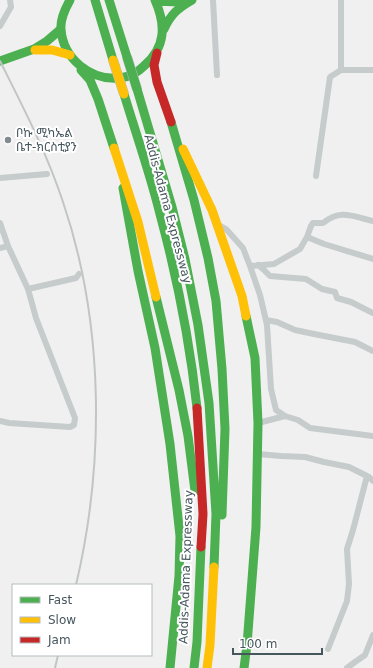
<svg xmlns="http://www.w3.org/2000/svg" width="373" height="668" font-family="'DejaVu Sans','Noto Sans Ethiopic',sans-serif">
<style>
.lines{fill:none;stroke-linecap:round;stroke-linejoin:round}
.street{stroke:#c6cbcc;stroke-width:6}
.fast{stroke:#4caf50;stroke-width:9}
.slow{stroke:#ffc107;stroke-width:9}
.jam{stroke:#c62828;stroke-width:9}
.rail{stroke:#c2c5c6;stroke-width:2}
.fast-bridge-casing{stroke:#b4bbc0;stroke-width:10;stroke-linecap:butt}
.slow-bridge-casing{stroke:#b4bbc0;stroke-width:10;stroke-linecap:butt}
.fast-bridge{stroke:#4caf50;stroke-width:9}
.slow-bridge{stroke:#ffc107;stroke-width:9}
.poi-dot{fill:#828c90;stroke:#fff;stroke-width:1.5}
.labels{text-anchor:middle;stroke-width:4;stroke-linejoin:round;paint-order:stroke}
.poi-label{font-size:12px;fill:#46565d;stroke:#fff;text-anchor:start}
.street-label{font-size:12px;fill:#46565d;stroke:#fff}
</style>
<rect width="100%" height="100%" fill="#f0f0f0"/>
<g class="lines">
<path class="street" d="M 213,0 L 217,75
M 341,0 L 341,70 L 373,70
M 0,26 L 11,7 L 10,0
M 316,176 L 330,77 L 341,70
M 0,178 L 47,174
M 0,223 L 8,246 L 28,289 L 36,318 L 75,418 L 74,425 L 70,427 L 9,423 L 0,421
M 217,224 L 226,229 L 243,248 L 250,266 L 274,264 L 300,249 L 307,237 L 311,226 L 313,223 L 323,223 C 341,208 354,217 373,221
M 307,237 L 324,244 L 373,259
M 0,248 L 8,246
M 258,265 L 264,270 L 270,276 L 306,279 L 322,289 L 335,292 L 337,298 L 351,302 L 373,313
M 250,266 L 260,295 L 267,325 L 271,389 L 276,410 L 285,416
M 28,289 L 76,278 L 79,274
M 266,320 L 277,322 L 295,330 L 314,334 L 355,342 L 373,351
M 258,423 L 285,416 L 298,420 L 310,428 L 373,436
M 258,454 L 281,456 L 305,457 L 324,462 L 349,467 L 369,477 L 373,481
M 328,649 L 347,601 L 349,584 L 347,549 L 353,530 L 367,476
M 347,668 L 355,662 L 365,655 L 373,635"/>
<path class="fast" d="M 70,0 C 65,9 60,19 61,29 C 63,59 91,81 120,78 C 129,77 138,72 144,66 C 166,47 166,25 155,0
M 95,0 L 113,60
M 109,0 L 127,57
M 156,1 L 178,2 L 187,1
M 164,29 C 171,14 178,8 192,0
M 0,61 L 34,49 L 47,41 L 61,29
M 81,70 L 90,80 L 98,99 L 114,148
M 137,89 L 172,207 L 185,259 L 198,325 L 209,403 L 216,514 L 214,567
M 124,94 C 136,134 150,173 160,214 C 177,277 190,343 197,408
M 171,122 L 194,200 L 208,258 L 216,301 L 222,369 L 225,429 L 222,515
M 123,188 L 138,271 L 155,348 L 170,444 L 180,536 L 179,576 L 170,668
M 156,297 L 179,390 L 188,436 L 195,491
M 194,668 L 197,642 L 201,547
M 244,668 L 247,645 L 256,527 L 258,423 L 255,358 L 246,316"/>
<path class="slow" d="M 35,50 L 52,50 L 70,55
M 114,148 L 138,222 L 156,297
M 183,149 L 212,210 L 242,296 L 246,316
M 207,668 L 210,645 L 214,567"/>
<path class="jam" d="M 157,53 L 154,65 L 157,82 L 171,122
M 197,408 L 203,514 L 201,547"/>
<path class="rail" d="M 0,61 C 23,107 47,153 63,202 C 104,323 105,462 76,585
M 55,668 L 58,655"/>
<g class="fast-bridge-casing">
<path id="fast-bridge" d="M 127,57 L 137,89"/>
</g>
<g class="slow-bridge-casing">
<path id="slow-bridge" d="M 113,60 L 124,94"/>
</g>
<use href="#fast-bridge" class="fast-bridge"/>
<use href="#slow-bridge" class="slow-bridge"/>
</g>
<circle class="poi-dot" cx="8" cy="140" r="4"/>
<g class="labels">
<g class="poi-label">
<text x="16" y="137">ቦኩ ሚካኤል<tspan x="16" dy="14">ቤተ-ክርስቲያን</tspan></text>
</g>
<g class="street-label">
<text transform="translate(168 209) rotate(75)" y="4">Addis-Adama Expressway</text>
<text transform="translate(186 567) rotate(-88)" y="4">Addis-Adama Expressway</text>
</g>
</g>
<rect x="12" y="584" width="140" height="72" fill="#ffffff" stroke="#b5bbbe"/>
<rect x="20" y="597" width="20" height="6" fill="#4caf50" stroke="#b5bbbe"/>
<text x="48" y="604" font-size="12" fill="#46565d">Fast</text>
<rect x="20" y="617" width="20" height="6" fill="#ffc107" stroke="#b5bbbe"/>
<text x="48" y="624" font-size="12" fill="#46565d">Slow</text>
<rect x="20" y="637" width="20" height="6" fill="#c62828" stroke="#b5bbbe"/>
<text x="48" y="644" font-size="12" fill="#46565d">Jam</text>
<path d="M233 648v6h89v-6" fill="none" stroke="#46565d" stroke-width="2"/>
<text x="239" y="648" font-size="12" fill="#46565d" stroke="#ffffff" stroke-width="3" paint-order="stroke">100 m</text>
</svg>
